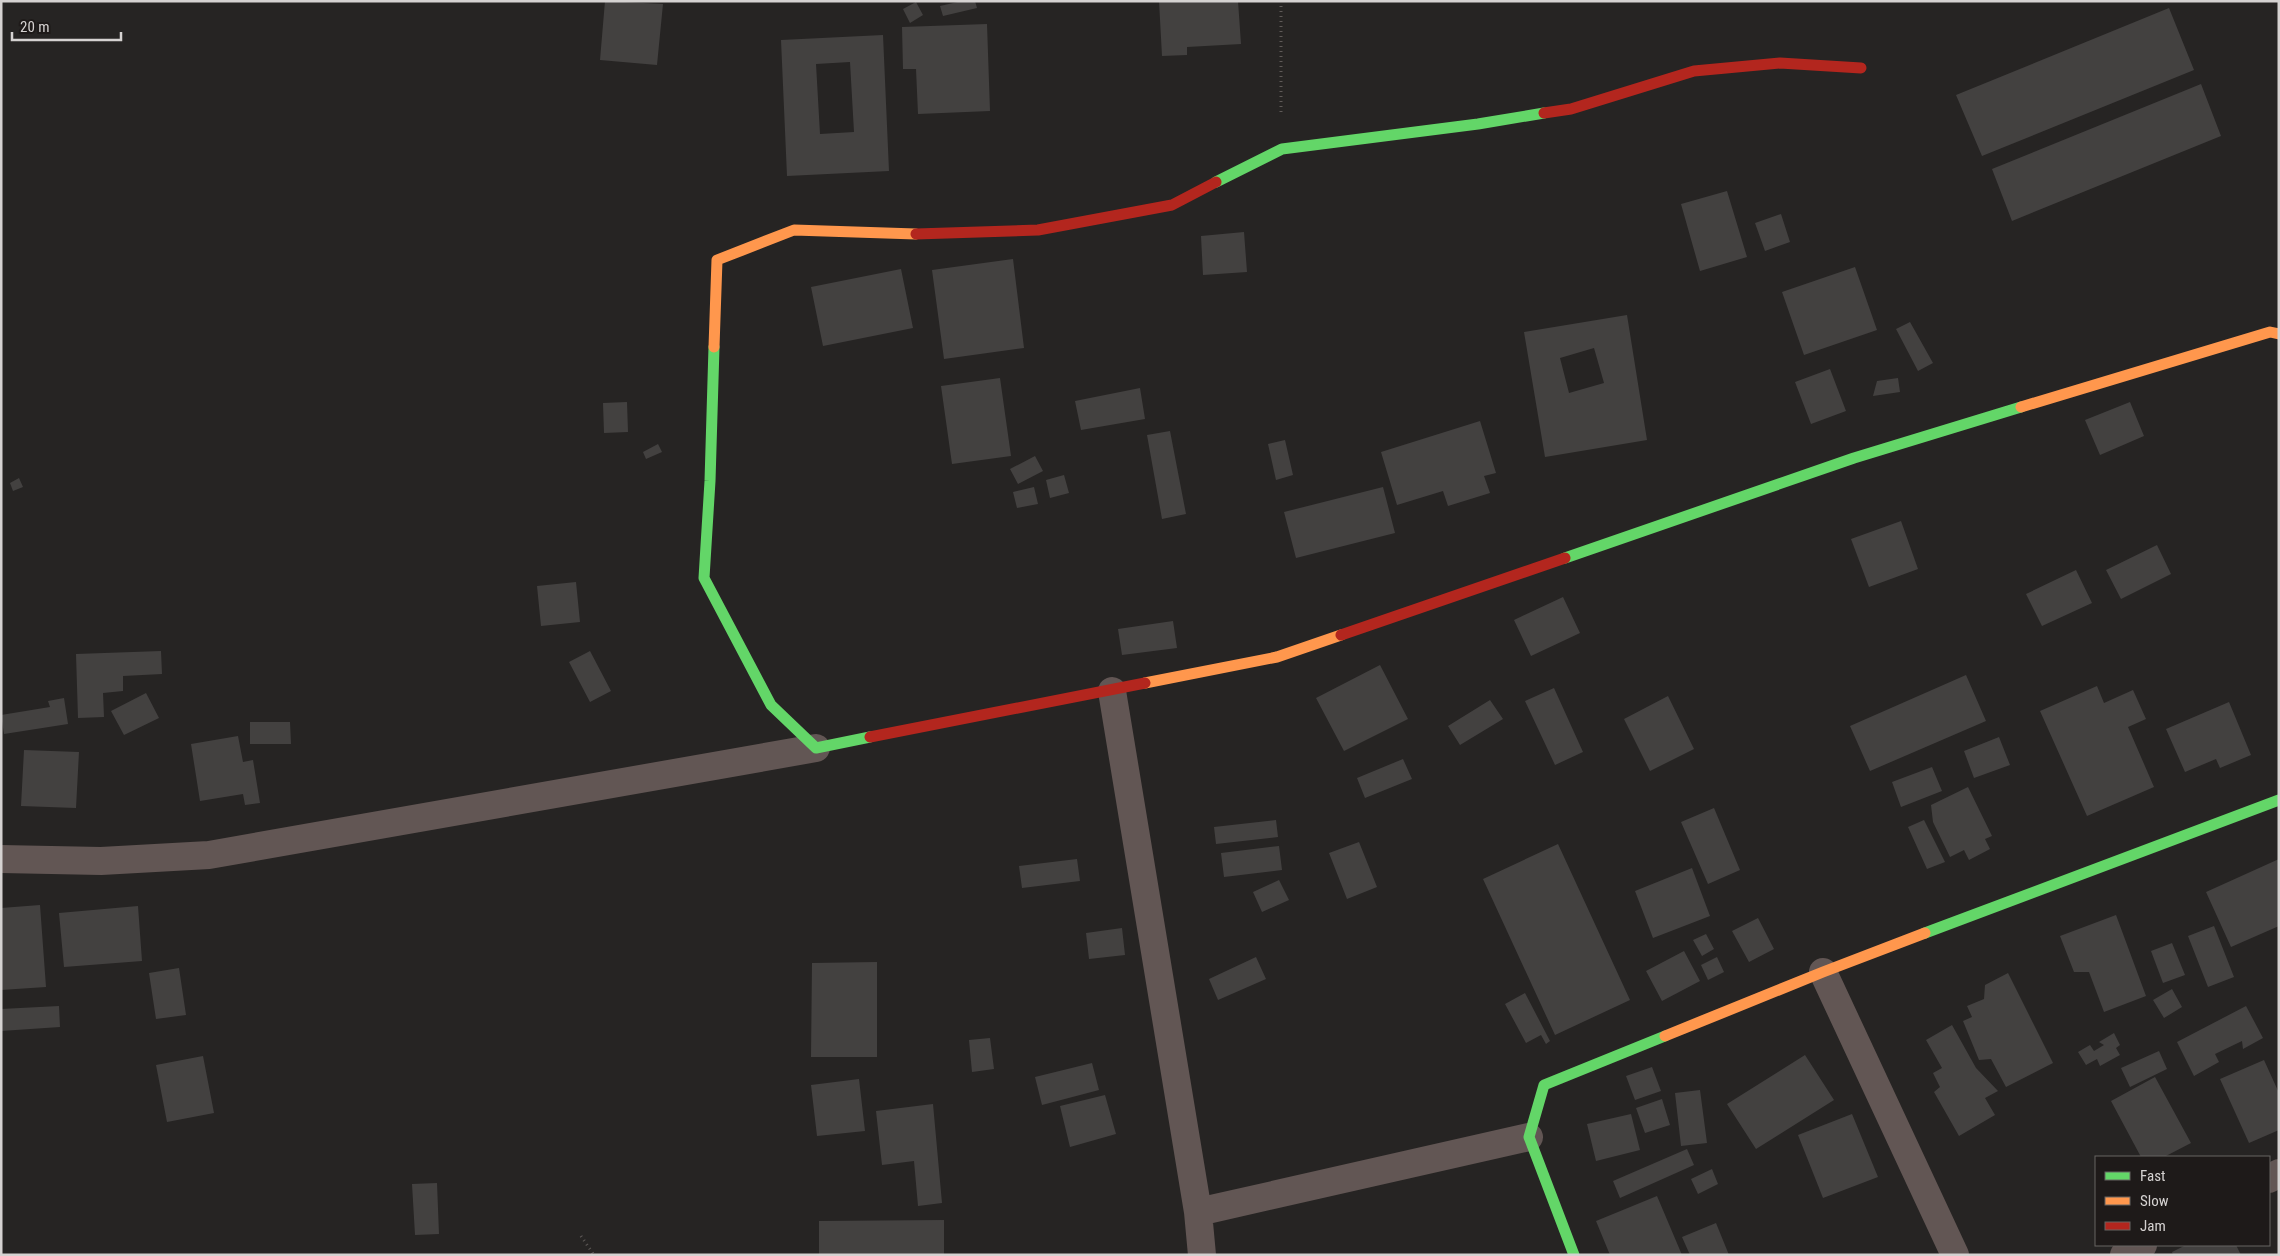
<svg xmlns="http://www.w3.org/2000/svg" width="2280" height="1256" font-family="'Roboto Condensed',sans-serif">
<style>
.building{fill:#434140;fill-rule:evenodd}
.lines{fill:none;stroke-linecap:round;stroke-linejoin:round}
.path{stroke:#5f5a58;stroke-width:3;stroke-dasharray:1 4;stroke-linecap:butt}
.street{stroke:#625654;stroke-width:28}
.fast{stroke:#63d668;stroke-width:11}
.slow{stroke:#ff974d;stroke-width:11}
.jam{stroke:#b3261e;stroke-width:11}
</style>
<rect width="100%" height="100%" fill="#262423"/>
<path class="building" d="M 605,1 L 663,4 L 657,65 L 600,60 Z
M 962,1 L 975,1 L 977,8 L 943,16 L 940,6 Z
M 1159,1 L 1238,1 L 1241,44 L 1187,47 L 1187,55 L 1162,56 Z
M 916,2 L 923,15 L 910,23 L 903,9 Z
M 2169,8 L 2194,70 L 1982,156 L 1956,95 Z
M 987,24 L 990,111 L 918,114 L 916,69 L 903,69 L 902,27 Z
M 883,35 L 889,171 L 787,176 L 781,40 ZM 850,62 L 854,132 L 820,134 L 816,64 Z
M 2201,84 L 2221,136 L 2012,221 L 1992,169 Z
M 1727,191 L 1747,257 L 1700,271 L 1681,204 Z
M 1781,214 L 1790,242 L 1765,251 L 1755,223 Z
M 1244,232 L 1247,272 L 1203,275 L 1201,236 Z
M 1013,259 L 1024,348 L 944,359 L 932,270 Z
M 1855,267 L 1877,330 L 1804,355 L 1782,292 Z
M 901,269 L 913,328 L 823,346 L 811,287 Z
M 1627,315 L 1647,440 L 1545,457 L 1524,332 ZM 1594,348 L 1604,383 L 1569,393 L 1560,358 Z
M 1910,322 L 1933,363 L 1918,371 L 1896,329 Z
M 1830,369 L 1846,411 L 1811,424 L 1795,382 Z
M 1000,378 L 1011,456 L 952,464 L 941,386 Z
M 1898,378 L 1900,392 L 1873,396 L 1877,381 Z
M 1140,388 L 1145,419 L 1081,430 L 1075,401 Z
M 627,402 L 628,432 L 604,433 L 603,403 Z
M 2130,402 L 2144,436 L 2100,455 L 2085,420 Z
M 1480,421 L 1496,473 L 1484,476 L 1490,493 L 1448,506 L 1443,491 L 1397,505 L 1381,452 Z
M 1170,431 L 1186,514 L 1162,519 L 1147,435 Z
M 1285,440 L 1293,475 L 1276,480 L 1268,444 Z
M 658,444 L 662,452 L 646,459 L 643,452 Z
M 1035,456 L 1043,471 L 1018,484 L 1010,469 Z
M 1064,475 L 1069,493 L 1050,498 L 1046,480 Z
M 19,478 L 23,487 L 13,491 L 10,483 Z
M 1034,487 L 1038,504 L 1017,508 L 1013,492 Z
M 1383,487 L 1395,533 L 1296,558 L 1284,512 Z
M 1901,521 L 1918,569 L 1869,587 L 1851,539 Z
M 2157,545 L 2171,574 L 2121,599 L 2106,570 Z
M 2076,570 L 2092,603 L 2042,626 L 2026,594 Z
M 576,582 L 580,622 L 541,626 L 537,586 Z
M 1563,597 L 1580,633 L 1531,656 L 1514,620 Z
M 1173,621 L 1177,648 L 1122,655 L 1118,629 Z
M 161,651 L 162,674 L 123,676 L 123,691 L 103,693 L 104,717 L 78,718 L 76,654 Z
M 590,651 L 611,691 L 590,702 L 569,662 Z
M 1380,665 L 1408,719 L 1344,751 L 1316,698 Z
M 1966,675 L 1986,721 L 1870,771 L 1850,726 Z
M 2097,686 L 2104,703 L 2133,690 L 2146,719 L 2128,727 L 2154,787 L 2087,816 L 2040,711 Z
M 1554,688 L 1583,752 L 1555,765 L 1525,701 Z
M 146,693 L 159,718 L 124,735 L 111,711 Z
M 1668,696 L 1694,749 L 1650,771 L 1624,719 Z
M 64,698 L 68,724 L 4,734 L 1,715 L 50,707 L 48,701 Z
M 1490,700 L 1503,719 L 1460,745 L 1448,726 Z
M 2229,702 L 2251,755 L 2220,768 L 2216,759 L 2185,772 L 2166,729 Z
M 250,722 L 290,722 L 291,744 L 250,744 Z
M 238,736 L 243,762 L 253,760 L 260,803 L 245,805 L 243,794 L 200,801 L 191,744 Z
M 1999,737 L 2010,765 L 1974,778 L 1964,751 Z
M 24,750 L 79,752 L 76,808 L 21,806 Z
M 1403,759 L 1412,779 L 1365,798 L 1357,778 Z
M 1932,767 L 1942,791 L 1901,807 L 1892,782 Z
M 1968,787 L 1992,836 L 1985,839 L 1990,849 L 1969,860 L 1964,850 L 1950,857 L 1933,822 L 1931,805 Z
M 1714,808 L 1740,870 L 1708,884 L 1681,822 Z
M 1276,820 L 1278,837 L 1216,844 L 1214,827 Z
M 1924,820 L 1945,862 L 1927,869 L 1908,827 Z
M 1359,842 L 1377,887 L 1347,899 L 1329,853 Z
M 1558,844 L 1630,1000 L 1555,1035 L 1483,879 Z
M 1279,846 L 1282,870 L 1224,877 L 1221,853 Z
M 1077,859 L 1080,881 L 1022,888 L 1019,866 Z
M 2279,859 L 2279,926 L 2231,947 L 2206,892 Z
M 1692,868 L 1710,916 L 1653,938 L 1635,891 Z
M 1279,880 L 1289,900 L 1262,912 L 1253,892 Z
M 40,905 L 46,987 L 1,990 L 1,908 Z
M 138,906 L 142,961 L 64,967 L 59,913 Z
M 2116,915 L 2146,996 L 2104,1012 L 2089,972 L 2074,972 L 2060,936 Z
M 1758,918 L 1774,949 L 1749,962 L 1732,931 Z
M 2214,926 L 2234,977 L 2208,987 L 2188,936 Z
M 1122,928 L 1125,955 L 1089,959 L 1086,933 Z
M 1706,934 L 1714,949 L 1702,956 L 1693,940 Z
M 2172,943 L 2185,975 L 2163,983 L 2151,951 Z
M 1684,951 L 1700,981 L 1662,1001 L 1646,971 Z
M 1256,957 L 1266,979 L 1218,1000 L 1209,979 Z
M 1717,957 L 1724,972 L 1708,980 L 1701,965 Z
M 877,962 L 877,1057 L 811,1057 L 812,963 Z
M 179,968 L 186,1015 L 156,1019 L 149,973 Z
M 2008,973 L 2053,1063 L 2006,1087 L 1991,1059 L 1979,1060 L 1963,1021 L 1972,1017 L 1967,1006 L 1984,999 L 1985,985 Z
M 2172,989 L 2182,1007 L 2164,1018 L 2153,1000 Z
M 1525,993 L 1550,1041 L 1546,1044 L 1541,1035 L 1526,1043 L 1505,1004 Z
M 59,1006 L 60,1027 L 1,1031 L 1,1009 Z
M 2246,1006 L 2263,1038 L 2243,1049 L 2242,1041 L 2215,1054 L 2219,1062 L 2194,1076 L 2177,1042 Z
M 1952,1025 L 1976,1068 L 1998,1091 L 1985,1098 L 1995,1115 L 1959,1136 L 1934,1092 L 1940,1087 L 1933,1073 L 1942,1068 L 1926,1040 Z
M 2114,1033 L 2120,1045 L 2116,1048 L 2120,1055 L 2100,1066 L 2097,1059 L 2086,1065 L 2078,1052 L 2090,1045 L 2094,1051 L 2104,1045 L 2099,1042 Z
M 990,1038 L 994,1069 L 972,1072 L 969,1040 Z
M 2159,1051 L 2167,1069 L 2130,1087 L 2121,1068 Z
M 1805,1055 L 1834,1100 L 1756,1149 L 1727,1104 Z
M 203,1056 L 214,1113 L 167,1122 L 156,1065 Z
M 2264,1060 L 2279,1093 L 2279,1130 L 2249,1143 L 2220,1079 Z
M 1092,1063 L 1099,1090 L 1042,1105 L 1035,1077 Z
M 1652,1067 L 1661,1091 L 1635,1100 L 1626,1076 Z
M 2155,1077 L 2191,1143 L 2164,1157 L 2141,1157 L 2111,1101 Z
M 859,1079 L 865,1131 L 817,1136 L 811,1085 Z
M 1700,1090 L 1707,1143 L 1681,1146 L 1675,1093 Z
M 1105,1095 L 1116,1134 L 1070,1147 L 1060,1106 Z
M 1662,1099 L 1670,1125 L 1645,1133 L 1636,1108 Z
M 933,1104 L 942,1203 L 918,1206 L 914,1161 L 882,1165 L 876,1111 Z
M 1631,1114 L 1640,1150 L 1596,1161 L 1587,1124 Z
M 1852,1114 L 1878,1177 L 1823,1198 L 1798,1135 Z
M 1687,1149 L 1694,1165 L 1620,1198 L 1613,1181 Z
M 1712,1169 L 1718,1184 L 1698,1194 L 1691,1179 Z
M 437,1183 L 439,1234 L 415,1235 L 412,1184 Z
M 1657,1196 L 1682,1255 L 1610,1255 L 1596,1221 Z
M 944,1220 L 944,1255 L 819,1255 L 819,1221 Z
M 1716,1223 L 1729,1255 L 1690,1255 L 1682,1237 Z
M 2186,1245 L 2236,1245 L 2241,1255 L 2173,1255 L 2172,1252 Z"/>
<g class="lines">
<path class="path" d="M 1281,1 L 1281,116
M 581,1236 L 594,1255"/>
<path class="street" d="M 1112,691 L 1198,1212 L 1202,1255
M 1,859 L 101,861 L 209,855 L 816,748
M 1823,972 L 1955,1255
M 2269,1179 L 2279,1173
M 1198,1212 L 1529,1137
M 2124,1255 L 2143,1245"/>
<path class="fast" d="M 1216,182 L 1282,149 L 1478,124 L 1544,113
M 714,347 L 710,481 L 704,578 L 771,705 L 816,748 L 870,737
M 1565,558 L 1854,458 L 2021,407
M 1925,933 L 2279,800
M 1574,1255 L 1529,1137 L 1544,1085 L 1665,1036"/>
<path class="slow" d="M 714,347 L 717,260 L 794,230 L 916,234
M 2021,407 L 2270,332 L 2279,334
M 1145,683 L 1277,657 L 1341,635
M 1665,1036 L 1823,972 L 1925,933"/>
<path class="jam" d="M 1544,113 L 1571,109 L 1694,71 L 1780,63 L 1861,68
M 916,234 L 1038,230 L 1172,205 L 1216,182
M 1341,635 L 1565,558
M 870,737 L 1145,683"/>
</g>
<rect width="2280" height="1256" fill="none" stroke="#d5d2d1" stroke-width="5"/>
<rect x="2095" y="1156" width="175" height="90" fill="#1e1a19" stroke="#676463"/>
<rect x="2105" y="1172" width="25" height="8" fill="#63d668" stroke="#676463"/>
<text x="2140" y="1181" font-size="15" fill="#d5d2d1">Fast</text>
<rect x="2105" y="1197" width="25" height="8" fill="#ff974d" stroke="#676463"/>
<text x="2140" y="1206" font-size="15" fill="#d5d2d1">Slow</text>
<rect x="2105" y="1222" width="25" height="8" fill="#b3261e" stroke="#676463"/>
<text x="2140" y="1231" font-size="15" fill="#d5d2d1">Jam</text>
<path d="M12 32v8h109v-8" fill="none" stroke="#d5d2d1" stroke-width="2.5"/>
<text x="20" y="32" font-size="15" fill="#d5d2d1" stroke="#1e1a19" stroke-width="4" paint-order="stroke">20 m</text>
</svg>
